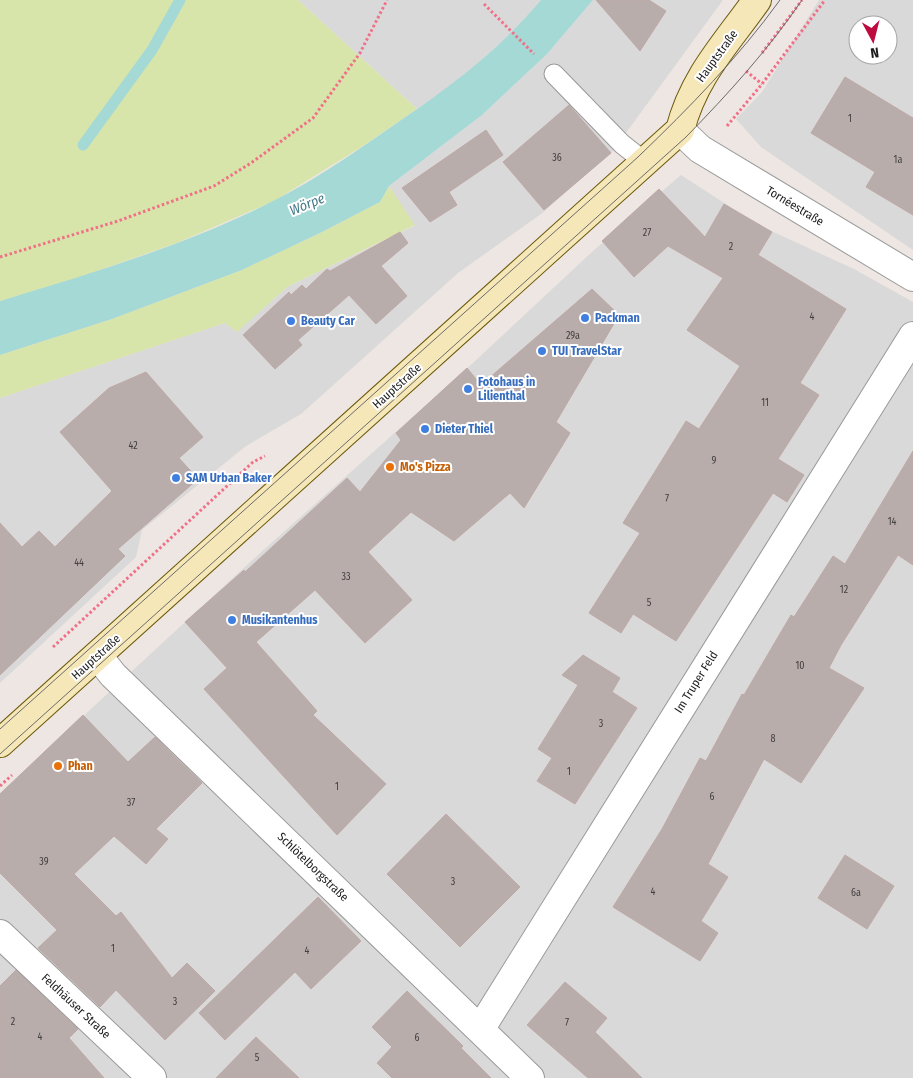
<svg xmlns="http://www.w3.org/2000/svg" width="913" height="1078" font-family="'Fira Sans Condensed',sans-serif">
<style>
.residential{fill:#dad9d9;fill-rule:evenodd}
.grass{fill:#d8e5aa}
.water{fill:#a5d9d5}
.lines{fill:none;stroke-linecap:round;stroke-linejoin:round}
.stream{stroke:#a5d9d5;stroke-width:11}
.building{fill:#b9adac;stroke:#bea9a6}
.lane-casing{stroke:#999;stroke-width:21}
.street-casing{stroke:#999;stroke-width:30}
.secondary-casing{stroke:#6c5a0b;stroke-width:30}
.path{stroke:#f16f87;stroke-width:3;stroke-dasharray:2.5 2.5;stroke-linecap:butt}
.lane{stroke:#fff;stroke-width:19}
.street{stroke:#fff;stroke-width:28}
.secondary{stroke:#f5e7b8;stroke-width:28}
.tram{stroke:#6a6a6a;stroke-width:1}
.shop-dot{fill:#3f7fe0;stroke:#fff;stroke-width:2}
.food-dot{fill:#e8710a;stroke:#fff;stroke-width:2}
.labels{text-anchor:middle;stroke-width:4;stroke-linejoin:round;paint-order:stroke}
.number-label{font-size:10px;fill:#434040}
.street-label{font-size:12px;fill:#1c1c1c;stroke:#fff}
.shop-label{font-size:12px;font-weight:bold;fill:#366cbe;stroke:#fff;text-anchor:start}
.food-label{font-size:12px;font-weight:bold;fill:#c56008;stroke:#fff;text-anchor:start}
.water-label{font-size:14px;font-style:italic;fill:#437a88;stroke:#fff}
</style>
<rect width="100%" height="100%" fill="#ede6e2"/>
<path class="residential" d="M 298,0 L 541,0 L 520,26 L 453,85 L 417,109 Z
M 593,0 L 723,0 L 612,152 L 541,214 L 458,273 L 301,414 L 246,446 L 142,530 L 136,557 L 0,683 L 0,398 L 225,323 L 237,331 L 287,287 L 414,226 L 389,186 L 482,115 L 547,54 Z
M 819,0 L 913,0 L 913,250 L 761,147 L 736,119 L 762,92 ZM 858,25 L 888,25 L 888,55 L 858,55 Z
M 681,175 L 758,225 L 854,269 L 913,302 L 913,1078 L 0,1078 L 0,793 L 249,563 L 474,362 L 593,251 Z"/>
<path class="grass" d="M 0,0 L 298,0 L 417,109 L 363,146 L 274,201 L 177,243 L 77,278 L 0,301 Z
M 389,186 L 415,225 L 287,287 L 237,332 L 225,323 L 0,398 L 0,355 L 112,319 L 242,270 L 320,233 L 380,202 Z"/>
<path class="water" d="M 541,0 L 593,0 L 547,54 L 482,115 L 389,186 L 380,202 L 320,233 L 242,270 L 112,319 L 0,355 L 0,301 C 92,273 187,245 273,201 C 319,178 362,147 404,118 C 454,84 502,47 541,0 Z"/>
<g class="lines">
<path class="stream" d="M 83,145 L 152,50 L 180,0"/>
</g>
<path class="building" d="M 596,0 L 649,0 L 666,11 L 640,51 Z
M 845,77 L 913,118 L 913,215 L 866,187 L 875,172 L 811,133 Z
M 569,105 L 611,153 L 544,210 L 503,162 Z
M 486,130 L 503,155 L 449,192 L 457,205 L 430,222 L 402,188 Z
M 659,189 L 705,237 L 724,204 L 772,232 L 758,255 L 846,309 L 800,383 L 819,395 L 778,459 L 804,475 L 787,502 L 773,493 L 676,641 L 633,614 L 621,633 L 589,613 L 640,533 L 623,523 L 667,452 L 686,421 L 699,429 L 740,366 L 687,330 L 723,278 L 668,246 L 634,277 L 602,241 Z
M 400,232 L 408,243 L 381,266 L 407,296 L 376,324 L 349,295 L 298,340 L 302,345 L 275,369 L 243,335 L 289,292 L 291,295 L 302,285 L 306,289 L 327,269 L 330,271 Z
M 592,289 L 619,315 L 556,422 L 570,433 L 524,508 L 510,493 L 454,541 L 411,512 L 368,552 L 412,600 L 365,643 L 315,590 L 256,642 L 317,711 L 313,715 L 386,784 L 337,835 L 204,689 L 227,668 L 185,622 L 244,570 L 245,572 L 347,478 L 360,492 L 401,440 L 396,433 L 467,368 L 481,385 Z
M 146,372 L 203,437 L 179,458 L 198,479 L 118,549 L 125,556 L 0,675 L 0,523 L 22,547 L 39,531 L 55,547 L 112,491 L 60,432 L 109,388 Z
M 913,451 L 913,565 L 898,555 L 841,645 L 829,668 L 864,688 L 801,783 L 764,759 L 708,864 L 728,877 L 701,921 L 718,933 L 700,961 L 613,907 L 662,829 L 700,758 L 706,761 L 742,694 L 744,695 L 791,615 L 794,617 L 833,556 L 845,564 Z
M 583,655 L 620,678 L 612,692 L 637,708 L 575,804 L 537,781 L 552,758 L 538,749 L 578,685 L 562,675 Z
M 83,715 L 128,762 L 155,737 L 202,783 L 156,829 L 168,839 L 146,864 L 114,836 L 74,874 L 116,916 L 121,912 L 172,978 L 187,963 L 215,991 L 165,1040 L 116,990 L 100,1007 L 38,948 L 57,930 L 0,873 L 0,794 Z
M 446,814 L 520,887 L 460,947 L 387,874 Z
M 845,855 L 894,886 L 867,929 L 818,898 Z
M 318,897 L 361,941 L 311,989 L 295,972 L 225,1040 L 199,1013 Z
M 16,970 L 78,1029 L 69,1038 L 104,1078 L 0,1078 L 0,986 Z
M 565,982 L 607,1018 L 595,1032 L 642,1078 L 588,1078 L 527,1025 Z
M 407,991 L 463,1046 L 461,1048 L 491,1078 L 392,1078 L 377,1063 L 392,1047 L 372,1027 Z
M 256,1037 L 299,1078 L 216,1078 Z"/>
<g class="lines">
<g class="lane-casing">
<path id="lane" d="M 554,74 L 622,144 L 646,163"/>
</g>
<g class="street-casing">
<path id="street" d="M 680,130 L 700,149 L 913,277
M 98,656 L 113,675 L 530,1078
M 0,934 L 152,1078
M 481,1028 L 913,336"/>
</g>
<g class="secondary-casing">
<path id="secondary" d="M 0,743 L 680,130 C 694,76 726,44 757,0"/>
</g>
<path class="path" d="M 484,4 L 534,54
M 762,53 L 802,0
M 746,71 L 762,84
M 727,126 L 762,84 L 825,0
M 0,257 L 118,221 L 214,186 L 251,163 L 313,118 L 360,53 L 387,0
M 53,647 L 253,462 L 265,456
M 0,786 L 12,775"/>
<use href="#lane" class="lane"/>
<use href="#street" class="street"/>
<use href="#secondary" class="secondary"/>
<path class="tram" d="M 0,729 L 638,157 C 690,107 738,58 780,0
M 0,754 L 686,137 C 728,94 768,50 802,0"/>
</g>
<g class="shop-dot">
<circle cx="585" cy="318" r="5"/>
<circle cx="291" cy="321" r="5"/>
<circle cx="542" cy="351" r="5"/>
<circle cx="468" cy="389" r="5"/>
<circle cx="425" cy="429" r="5"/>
<circle cx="176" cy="478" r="5"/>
<circle cx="232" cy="620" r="5"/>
</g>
<g class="food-dot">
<circle cx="390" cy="467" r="5"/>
<circle cx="58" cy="766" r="5"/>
</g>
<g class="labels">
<g class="number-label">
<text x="850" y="122">1</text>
<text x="557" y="161">36</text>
<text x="898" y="163">1a</text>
<text x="647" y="236">27</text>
<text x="731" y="250">2</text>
<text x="812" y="320">4</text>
<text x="573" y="339">29a</text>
<text x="765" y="406">11</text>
<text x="133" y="449">42</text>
<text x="714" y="464">9</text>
<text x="667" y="502">7</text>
<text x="892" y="525">14</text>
<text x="79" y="566">44</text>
<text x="346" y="580">33</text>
<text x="844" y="593">12</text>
<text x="649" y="606">5</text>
<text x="800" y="669">10</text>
<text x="601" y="727">3</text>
<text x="773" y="742">8</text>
<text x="569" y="775">1</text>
<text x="337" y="790">1</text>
<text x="712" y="800">6</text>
<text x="131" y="806">37</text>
<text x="44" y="865">39</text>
<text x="453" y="885">3</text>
<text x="653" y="895">4</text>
<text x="856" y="896">6a</text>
<text x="113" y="952">1</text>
<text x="307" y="954">4</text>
<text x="175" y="1005">3</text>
<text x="13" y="1025">2</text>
<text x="567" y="1026">7</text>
<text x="40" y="1040">4</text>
<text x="417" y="1041">6</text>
<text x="257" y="1061">5</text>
</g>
<g class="street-label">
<text transform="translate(717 56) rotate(-54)" y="4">Hauptstraße</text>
<text transform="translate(795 206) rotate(31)" y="4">Tornéestraße</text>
<text transform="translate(397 386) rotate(-42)" y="4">Hauptstraße</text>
<text transform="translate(96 657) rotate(-42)" y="4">Hauptstraße</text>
<text transform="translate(696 682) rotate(-58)" y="4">Im Truper Feld</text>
<text transform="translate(313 867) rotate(44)" y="4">Schlötelborgstraße</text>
<text transform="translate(76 1006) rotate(43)" y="4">Feldhäuser Straße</text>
</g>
<g class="shop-label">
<text x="595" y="322">Packman</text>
<text x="301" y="325">Beauty Car</text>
<text x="552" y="355">TUI TravelStar</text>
<text x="478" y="386">Fotohaus in<tspan x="478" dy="14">Lilienthal</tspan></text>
<text x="435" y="433">Dieter Thiel</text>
<text x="186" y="482">SAM Urban Baker</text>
<text x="242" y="624">Musikantenhus</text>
</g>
<g class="food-label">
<text x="400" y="471">Mo's Pizza</text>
<text x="68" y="770">Phan</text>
</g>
<g class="water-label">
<text transform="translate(307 204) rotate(-22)" y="5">Wörpe</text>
</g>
</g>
<g transform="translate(873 40) rotate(173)"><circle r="24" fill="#ffffff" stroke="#a4a4a4"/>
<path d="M0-4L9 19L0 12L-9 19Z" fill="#bd0b3f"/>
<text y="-8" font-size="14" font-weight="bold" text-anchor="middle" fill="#1c1c1c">N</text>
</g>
</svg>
